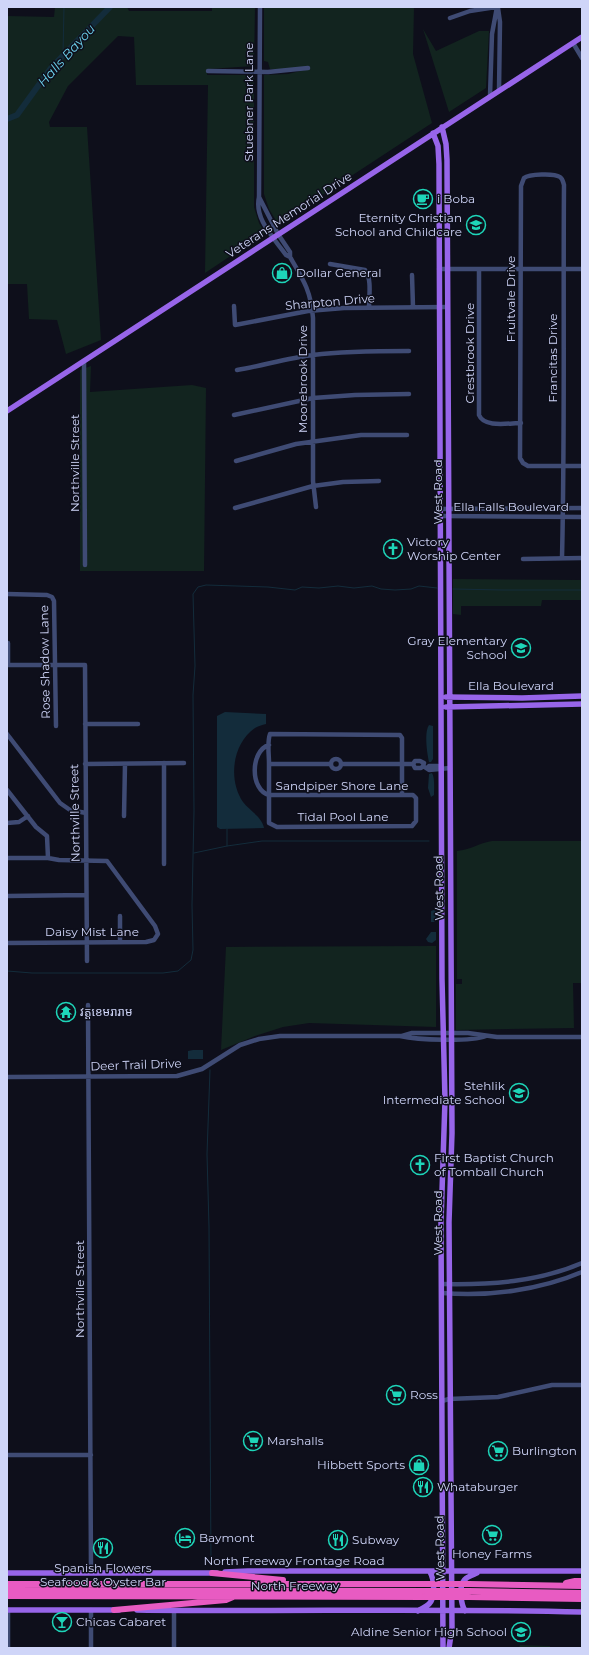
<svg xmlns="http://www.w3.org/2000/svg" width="589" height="1655" font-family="Montserrat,'Noto Sans Khmer',sans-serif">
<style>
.green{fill:#12241f}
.water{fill:#132c3b}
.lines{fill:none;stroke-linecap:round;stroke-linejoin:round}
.stream{stroke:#132c3b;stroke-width:1}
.river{stroke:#132c3b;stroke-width:6}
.minor{stroke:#3f4b74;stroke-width:4.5}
.major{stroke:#9765e9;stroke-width:5.5}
.highway{stroke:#e85bc2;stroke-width:6}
.highway-bridge{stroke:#e85bc2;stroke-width:6}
.labels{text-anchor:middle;stroke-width:3;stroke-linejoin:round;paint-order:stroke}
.street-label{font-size:12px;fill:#cfd5f8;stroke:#0e0f1b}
.poi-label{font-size:12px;fill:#cfd5f8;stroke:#0e0f1b;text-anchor:start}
.water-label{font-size:13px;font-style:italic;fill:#6bcfea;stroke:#0e0f1b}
</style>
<rect width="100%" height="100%" fill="#0e0f1b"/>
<path class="green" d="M 55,7 L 127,7 L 129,11 L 212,11 L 212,7 L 255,7 L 254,66 L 208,69 L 207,75 L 254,75 L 254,207 L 259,223 L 265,233 L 205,273 L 208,85 L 136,85 L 134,37 L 118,36 L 68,86 L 49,122 L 50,127 L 87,127 L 101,340 L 66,354 L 57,320 L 29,319 L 27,284 L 7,284 L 7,16 L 54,17 Z
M 264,7 L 414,7 L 413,54 L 432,123 L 278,224 L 269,209 L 264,194 L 264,75 L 288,74 L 309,69 L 270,69 L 268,62 L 264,61 Z
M 423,29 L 436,51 L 479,31 L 489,31 L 486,88 L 449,112 Z
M 91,366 L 90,392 L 192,385 L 206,388 L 204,571 L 80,571 L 80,370 Z
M 453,579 L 582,580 L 582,600 L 542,600 L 541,606 L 461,606 L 461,615 L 453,614 Z
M 492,841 L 582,841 L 582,983 L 573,983 L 574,1028 L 456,1030 L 456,984 L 462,984 L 462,979 L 457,979 L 457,851 C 470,850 479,843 492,841 Z
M 436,946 L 436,1027 L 309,1023 L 283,1027 L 255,1036 L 221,1050 L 226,947 Z
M 520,1645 L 550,1646 L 550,1648 L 519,1648 Z"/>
<path class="water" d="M 225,712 L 266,714 L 266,724 C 262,725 258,726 255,728 C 232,744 228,780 243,802 C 250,811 262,817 264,828 L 220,829 L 217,827 L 217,716 Z
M 429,725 L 433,726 L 433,759 L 431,762 L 429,762 C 427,753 424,732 429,725 Z
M 432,773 C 435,778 434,789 434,795 L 431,797 L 428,788 L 429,774 Z
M 431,911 L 434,910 L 436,912 L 435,922 L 431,922 Z
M 431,932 L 436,932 L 436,940 L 432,943 L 428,942 L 426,939 Z
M 193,1050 L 203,1050 L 203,1059 L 188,1059 L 188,1051 Z"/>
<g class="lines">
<path class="stream" d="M 63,55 L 64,7
M 453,589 L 503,590 L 582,590
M 227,846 L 227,829
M 194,853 L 227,846 L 262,841 L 429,841
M 7,971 L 32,973 L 163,973 L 178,971 L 191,960 L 193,950 L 192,905 L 194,811 L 193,695 L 195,666 L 193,594 L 198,587 L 206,585 L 268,587 L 295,590 L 302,587 L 319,588 L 338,586 L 354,588 L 372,586 L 381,589 L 395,590 L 411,589 L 419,586 L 437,588
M 210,1070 L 207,1154 L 209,1227 L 211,1564"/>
<path class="river" d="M 7,119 L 17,115 L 51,68 L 110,7"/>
<path class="minor" d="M 260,7 L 259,197 C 254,219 274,238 286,255 L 290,257
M 498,8 L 500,22 L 499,90
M 450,18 L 470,11 L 496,7
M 573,43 L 582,58
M 208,71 L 268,72 L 308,68
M 490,96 L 492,34 L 497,7
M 259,197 L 278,234 L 290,252 L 290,257 C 303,279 311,291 313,318 L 313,481 L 316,507
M 330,264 L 365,270 C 372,278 369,297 369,307
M 439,269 L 582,269
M 479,270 L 479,415 C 484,428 509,423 521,423
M 412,275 L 413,307
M 234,306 L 235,325 L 308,311 L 344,308 L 447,307
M 84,361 L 85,565
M 237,370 C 262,366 287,358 313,355 C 345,351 377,351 409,351
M 234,415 L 313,398 L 355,395 L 409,394
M 236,461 L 296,444 L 361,435 L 407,435
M 235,508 L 313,486 L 343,482 L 379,481
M 440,509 L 582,508
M 440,516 L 582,517
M 562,558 C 565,434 563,310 564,185 C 563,182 563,179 560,177 C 554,173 529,174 524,178 L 521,186 L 520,458 L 523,463 L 528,466 L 582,466
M 523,559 L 582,558
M 7,594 L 47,595 L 52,597 L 54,601 L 56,726
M 7,665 L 85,665 L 87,961
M 8,665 L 8,643
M 85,724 L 138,724
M 7,734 L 60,803 L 70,810 L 86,813
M 269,745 C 250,751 250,790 269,795 L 413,795 L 416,798 L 416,821 L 412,826 L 277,827 L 269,823 C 269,803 269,783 269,763 C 269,754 267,742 270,734 L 400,735 L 402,738 L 402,795
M331 764a5 5 0 1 1 10 0a5 5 0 1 1-10 0Z
M 85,764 L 184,763
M 269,764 L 331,764
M 341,764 L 413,764 L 415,768 L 421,768 L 423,766
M 413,764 L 415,761 L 420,761 L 424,763 L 423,766 L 429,770 L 450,768
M 427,768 L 429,766 L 438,766 L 440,768
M 7,790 L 36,827 L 47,836 L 48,858
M 124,816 L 125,764
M 7,823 L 19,822 L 28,816
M 7,858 L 48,858 L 59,860 L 107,861 L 155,926 L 158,934 L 154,940 L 146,942 L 7,943
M 164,864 L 164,763
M 7,896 L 86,895
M 120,916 L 120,942
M 88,1005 L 91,1573
M 402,1036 L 412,1033 L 468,1033 L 497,1037 L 582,1037
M 7,1077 L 177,1076 L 202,1069 L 240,1045 L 259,1039 L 280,1036 L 400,1036 C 418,1040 470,1042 486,1036
M 442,1284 C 490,1285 538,1282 582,1263
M 442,1293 C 488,1297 540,1290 582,1272
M 442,1401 L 449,1399 L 498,1397 L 552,1385 L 582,1385
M 7,1455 L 91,1455
M 91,1610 L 91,1648
M 8,1648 L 8,1610
M 174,1648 L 174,1611"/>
<path class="major" d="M 442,127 L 446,144 L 447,160 L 452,1133 L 449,1222 L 452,1628 L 449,1648
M 433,133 L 438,146 L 439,164 L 442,979 L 445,1100 L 441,1222 L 443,1648
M 7,411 L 582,37
M 446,697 L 522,698 L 582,696
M 446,707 L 582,704
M 225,1572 L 248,1571 L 582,1571
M 7,1573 L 217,1573
M 7,1610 L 119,1610
M 137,1610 C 285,1612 434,1608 582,1612
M 418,1611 C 422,1608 426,1607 429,1604 C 436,1597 434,1579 430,1572
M 465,1611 C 461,1604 459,1589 463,1582 C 465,1577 472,1575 477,1573"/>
<path class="highway" d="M 212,1573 L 283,1580
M 566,1583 L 575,1581 L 582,1581
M 7,1584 L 426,1584
M 469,1584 L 582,1586
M 7,1590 L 425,1591
M 469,1591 L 582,1593
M 7,1596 L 425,1597
M 469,1597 L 582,1599
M 114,1610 L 226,1600 L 233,1597"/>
<path class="highway-bridge" d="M 426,1584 L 469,1584
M 425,1591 L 469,1591
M 425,1597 L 469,1597"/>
</g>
<defs>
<g id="cafe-ring" transform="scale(1)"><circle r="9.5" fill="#0e0f1b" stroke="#1ed5b9" stroke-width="1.5"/><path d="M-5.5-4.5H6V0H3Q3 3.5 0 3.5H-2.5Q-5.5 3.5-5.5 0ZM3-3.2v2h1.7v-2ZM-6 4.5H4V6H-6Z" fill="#1ed5b9"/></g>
<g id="school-ring" transform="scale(1)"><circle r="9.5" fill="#0e0f1b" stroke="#1ed5b9" stroke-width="1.5"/><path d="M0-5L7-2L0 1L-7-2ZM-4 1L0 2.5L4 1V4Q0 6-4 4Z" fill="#1ed5b9"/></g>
<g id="shop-ring" transform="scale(1)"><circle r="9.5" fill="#0e0f1b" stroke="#1ed5b9" stroke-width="1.5"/><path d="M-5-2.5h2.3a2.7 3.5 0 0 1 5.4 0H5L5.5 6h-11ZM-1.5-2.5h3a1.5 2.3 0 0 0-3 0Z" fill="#1ed5b9"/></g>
<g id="church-ring" transform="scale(1)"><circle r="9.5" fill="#0e0f1b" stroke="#1ed5b9" stroke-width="1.5"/><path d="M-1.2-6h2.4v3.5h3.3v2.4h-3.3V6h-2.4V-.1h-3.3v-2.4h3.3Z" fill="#1ed5b9"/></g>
<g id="temple-ring" transform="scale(1)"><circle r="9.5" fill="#0e0f1b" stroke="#1ed5b9" stroke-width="1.5"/><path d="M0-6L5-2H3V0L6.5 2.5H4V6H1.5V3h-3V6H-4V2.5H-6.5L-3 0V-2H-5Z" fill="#1ed5b9"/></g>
<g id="supermarket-ring" transform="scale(1)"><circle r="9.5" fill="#0e0f1b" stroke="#1ed5b9" stroke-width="1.5"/><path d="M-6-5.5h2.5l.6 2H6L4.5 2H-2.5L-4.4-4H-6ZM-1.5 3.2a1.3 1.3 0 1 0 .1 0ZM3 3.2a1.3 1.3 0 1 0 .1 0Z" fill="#1ed5b9"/></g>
<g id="restaurant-ring" transform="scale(1)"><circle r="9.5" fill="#0e0f1b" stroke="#1ed5b9" stroke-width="1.5"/><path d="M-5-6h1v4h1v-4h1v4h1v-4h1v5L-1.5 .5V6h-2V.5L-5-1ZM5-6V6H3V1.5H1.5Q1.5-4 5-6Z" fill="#1ed5b9"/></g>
<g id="hotel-ring" transform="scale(1)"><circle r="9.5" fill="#0e0f1b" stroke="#1ed5b9" stroke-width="1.5"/><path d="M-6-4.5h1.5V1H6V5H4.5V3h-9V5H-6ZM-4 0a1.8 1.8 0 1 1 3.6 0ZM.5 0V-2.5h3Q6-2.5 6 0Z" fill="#1ed5b9"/></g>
<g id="bar-ring" transform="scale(1)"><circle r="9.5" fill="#0e0f1b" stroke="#1ed5b9" stroke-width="1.5"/><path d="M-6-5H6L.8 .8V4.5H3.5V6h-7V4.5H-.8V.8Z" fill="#1ed5b9"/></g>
</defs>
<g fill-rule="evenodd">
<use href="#cafe-ring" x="423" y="199"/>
<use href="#school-ring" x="476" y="225"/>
<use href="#shop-ring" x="282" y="273"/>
<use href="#church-ring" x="393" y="549"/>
<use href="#school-ring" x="521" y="648"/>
<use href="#temple-ring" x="66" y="1012"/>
<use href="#school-ring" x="519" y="1093"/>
<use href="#church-ring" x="420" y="1165"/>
<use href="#supermarket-ring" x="396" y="1395"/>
<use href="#supermarket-ring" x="253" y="1441"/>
<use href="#supermarket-ring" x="498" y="1451"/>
<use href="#shop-ring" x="419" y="1465"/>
<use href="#restaurant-ring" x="423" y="1487"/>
<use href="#supermarket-ring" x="492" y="1535"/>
<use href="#hotel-ring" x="185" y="1538"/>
<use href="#restaurant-ring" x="338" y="1540"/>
<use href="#restaurant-ring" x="103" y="1548"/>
<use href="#bar-ring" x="62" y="1622"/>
<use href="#school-ring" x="521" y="1632"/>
</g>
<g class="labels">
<g class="street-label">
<text transform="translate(249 102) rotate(-90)" y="4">Stuebner Park Lane</text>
<text transform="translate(289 215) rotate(-33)" y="4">Veterans Memorial Drive</text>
<text transform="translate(511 299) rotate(-90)" y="4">Fruitvale Drive</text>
<text transform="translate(330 302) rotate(-5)" y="4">Sharpton Drive</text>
<text transform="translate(470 353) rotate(-90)" y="4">Crestbrook Drive</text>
<text transform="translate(553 358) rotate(-90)" y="4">Francitas Drive</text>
<text transform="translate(303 379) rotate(-90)" y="4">Moorebrook Drive</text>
<text transform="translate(75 463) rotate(-90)" y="4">Northville Street</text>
<text transform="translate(438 492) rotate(-90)" y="4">West Road</text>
<text x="511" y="511">Ella Falls Boulevard</text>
<text transform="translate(45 662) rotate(-91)" y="4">Rose Shadow Lane</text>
<text x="511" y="690">Ella Boulevard</text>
<text x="342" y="790">Sandpiper Shore Lane</text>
<text transform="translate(75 813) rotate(-91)" y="4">Northville Street</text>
<text x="343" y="821">Tidal Pool Lane</text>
<text transform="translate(439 888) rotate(-91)" y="4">West Road</text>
<text x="92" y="936">Daisy Mist Lane</text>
<text transform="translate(136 1065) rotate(-2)" y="4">Deer Trail Drive</text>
<text transform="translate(438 1223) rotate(-90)" y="4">West Road</text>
<text transform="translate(80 1289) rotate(-90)" y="4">Northville Street</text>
<text transform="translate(440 1548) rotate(-91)" y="4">West Road</text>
<text x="294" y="1565">North Freeway Frontage Road</text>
<text x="295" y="1590">North Freeway</text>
</g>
<g class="poi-label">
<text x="437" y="203">i Boba</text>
<text x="462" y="222" text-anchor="end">Eternity Christian<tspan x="462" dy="14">School and Childcare</tspan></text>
<text x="296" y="277">Dollar General</text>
<text x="407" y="546">Victory<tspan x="407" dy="14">Worship Center</tspan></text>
<text x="507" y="645" text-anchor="end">Gray Elementary<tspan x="507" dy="14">School</tspan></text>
<text x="80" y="1016">វត្តខេមរារាម</text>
<text x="505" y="1090" text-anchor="end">Stehlik<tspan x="505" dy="14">Intermediate School</tspan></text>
<text x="434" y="1162">First Baptist Church<tspan x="434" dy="14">of Tomball Church</tspan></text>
<text x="410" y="1399">Ross</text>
<text x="267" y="1445">Marshalls</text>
<text x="512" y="1455">Burlington</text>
<text x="405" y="1469" text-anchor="end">Hibbett Sports</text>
<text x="437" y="1491">Whataburger</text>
<text x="199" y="1542">Baymont</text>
<text x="352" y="1544">Subway</text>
<text x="492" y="1558" text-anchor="middle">Honey Farms</text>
<text x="103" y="1572" text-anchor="middle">Spanish Flowers<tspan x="103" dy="14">Seafood &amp; Oyster Bar</tspan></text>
<text x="76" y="1626">Chicas Cabaret</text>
<text x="507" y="1636" text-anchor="end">Aldine Senior High School</text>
</g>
<g class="water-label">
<text transform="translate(66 55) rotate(-48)" y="5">Halls Bayou</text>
</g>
</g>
<rect width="589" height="1655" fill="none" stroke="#cfd5f8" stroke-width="16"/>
</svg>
